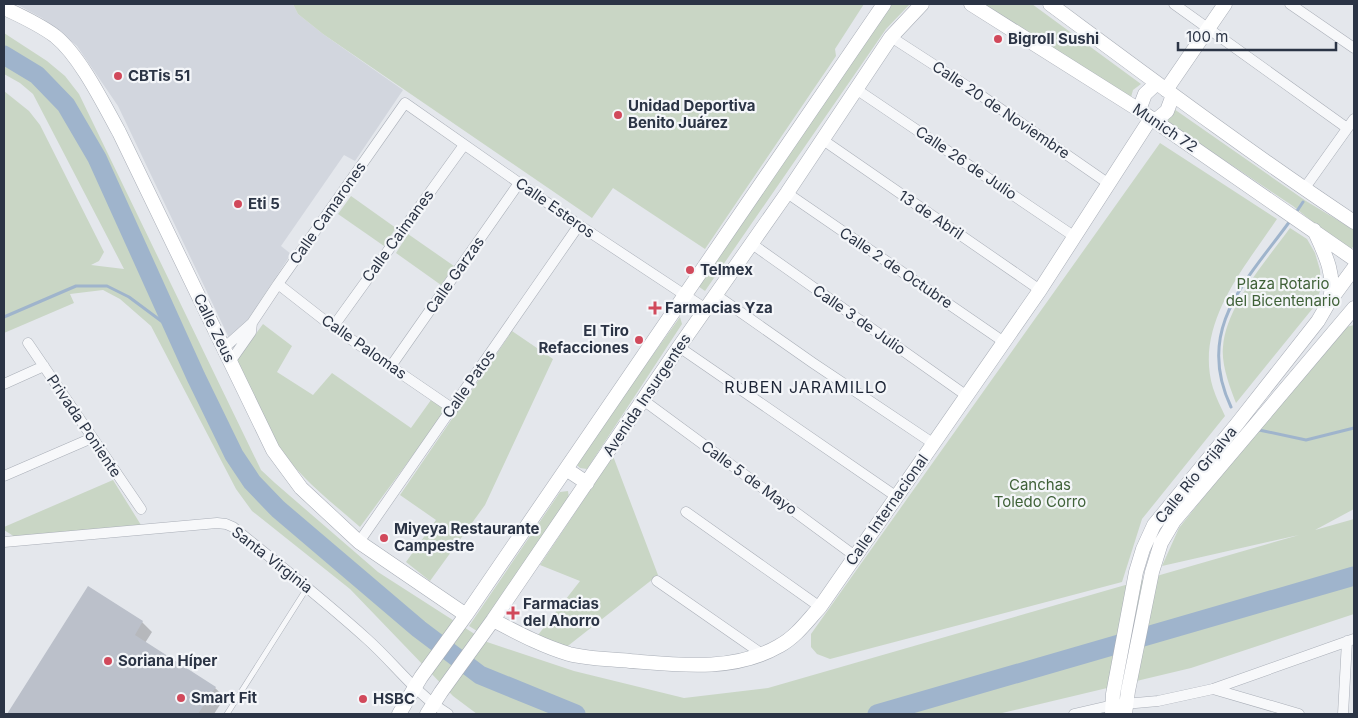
<svg xmlns="http://www.w3.org/2000/svg" width="1358" height="718" font-family="Inter,sans-serif">
<style>
.built{fill:#d2d6de}
.green{fill:#c9d6c5}
.shadow{fill:#0003}
.lines{fill:none;stroke-linecap:round;stroke-linejoin:round}
.stream{stroke:#9fb4cc;stroke-width:3}
.river{stroke:#9fb4cc;stroke-width:19}
.building{fill:#bbc0ca}
.lane-casing{stroke:#a9aeb7;stroke-width:6}
.street-casing{stroke:#a9aeb7;stroke-width:11}
.secondary-casing{stroke:#a9aeb7;stroke-width:15}
.lane{stroke:#f7f8fa;stroke-width:5}
.street{stroke:#f7f8fa;stroke-width:10}
.secondary{stroke:#fff;stroke-width:14}
.poi-dot{fill:#d1495b;stroke:#f4f6f9;stroke-width:2}
.labels{text-anchor:middle;stroke-width:4.5;stroke-linejoin:round;paint-order:stroke}
.poi-label{font-size:15px;font-weight:bold;fill:#2b3445;stroke:#f4f6f9;text-anchor:start}
.street-label{font-size:15px;fill:#2b3445;stroke:#f4f6f9}
.park-label{font-size:15px;fill:#3f6138;stroke:#f4f6f9}
.neighbourhood-label{font-size:16px;letter-spacing:1px;fill:#1d2536;stroke:#f4f6f9}
</style>
<rect width="100%" height="100%" fill="#e4e7ec"/>
<path class="built" d="M 16,4 L 293,4 L 298,14 L 323,34 L 403,90 L 355,161 L 344,155 L 281,246 L 291,254 L 247,321 L 229,338 L 118,106 L 77,46 L 42,18 Z"/>
<path class="green" d="M 293,4 L 864,4 L 835,49 L 836,56 L 705,249 L 613,188 L 592,218 L 323,34 L 298,14 Z
M 891,4 L 910,4 L 886,29 L 705,291 L 695,284 Z
M 978,4 L 1032,4 L 1141,84 L 1133,90 L 1130,101 Z
M 4,33 L 47,61 L 65,76 L 79,94 L 261,470 L 275,483 L 378,572 L 487,642 L 574,671 L 684,698 L 768,688 L 1299,535 L 1162,566 L 1179,528 L 1265,420 L 1342,328 L 1354,325 L 1354,424 L 1353,425 L 1354,509 L 1315,530 L 1354,519 L 1354,614 L 1191,668 L 998,714 L 477,714 L 453,696 L 350,589 L 252,511 L 236,489 L 151,326 L 120,299 L 103,290 L 70,294 L 74,303 L 4,333 L 4,91 L 29,111 L 40,125 L 104,252 L 99,261 L 91,265 L 124,269 L 33,94 L 20,83 L 4,74 Z
M 1174,109 L 1306,201 L 1354,230 L 1354,245 L 1350,252 L 1293,206 L 1167,122 Z
M 1160,143 L 1277,219 C 1244,268 1194,325 1213,388 C 1216,398 1221,407 1225,416 L 1142,519 L 1122,582 L 830,659 L 817,654 L 811,647 L 811,634 Z
M 351,196 L 396,228 L 384,246 L 338,214 Z
M 1290,228 L 1307,239 L 1315,253 L 1320,270 L 1321,289 L 1313,308 L 1236,403 C 1230,388 1221,364 1223,347 C 1226,306 1266,261 1290,228 Z
M 408,234 L 454,266 L 441,285 L 396,253 Z
M 680,317 L 682,324 L 587,469 L 580,468 L 575,463 Z
M 263,324 L 292,346 L 277,372 L 313,395 L 332,373 L 411,428 L 431,400 L 447,409 L 360,527 C 341,510 320,494 303,476 C 273,447 253,399 236,361 Z
M 512,331 L 553,359 L 485,505 L 430,581 L 406,562 L 436,520 L 400,495 Z
M 613,456 L 658,575 L 564,649 L 538,635 L 580,581 L 540,565 Z
M 113,480 L 141,525 L 15,537 L 4,530 L 4,527 Z
M 568,491 L 569,498 L 477,631 L 469,626 L 560,492 Z"/>
<path class="shadow" d="M 88,588 L 142,622 L 152,632 L 145,643 L 215,688 L 225,697 L 214,714 L 8,714 Z"/>
<g class="lines">
<path class="stream" d="M 1297,211 L 1303,202
M 4,317 L 76,286 L 107,286 L 129,297 L 176,332
M 1231,407 C 1194,329 1247,280 1290,221
M 1259,430 L 1306,440 L 1354,428"/>
<path class="river" d="M 4,55 L 37,75 L 66,105 L 97,158 L 196,377 L 234,455 L 252,482 L 278,509 L 419,629 L 480,675 L 576,714
M 877,714 L 1354,576"/>
</g>
<path class="building" d="M 88,586 L 143,621 L 135,635 L 216,687 L 198,714 L 7,714 Z"/>
<g class="lines">
<g class="lane-casing">
<path id="lane" d="M 227,714 L 307,588"/>
</g>
<g class="street-casing">
<path id="street" d="M 1174,4 L 1347,128
M 1290,4 L 1354,48
M 891,37 L 979,94 L 1109,184
M 856,89 L 1075,237
M 823,140 L 1040,290
M 1304,189 L 1354,119
M 787,193 L 1004,342
M 752,244 L 967,396
M 278,284 L 333,327 L 453,409
M 716,295 L 813,363 L 934,444
M 333,327 L 464,145
M 28,343 L 141,509
M 679,347 L 897,497
M 224,348 L 252,323 L 278,284 L 405,103 L 579,225 L 706,309
M 230,362 L 251,332 L 252,323
M 391,366 L 519,183
M 4,384 L 44,366
M 643,400 L 855,556
M 4,476 L 92,438
M 686,512 L 820,607
M 4,542 L 217,523 L 226,524 L 233,527 C 278,564 324,600 367,639 C 395,664 416,694 448,714
M 359,542 L 579,225
M 657,581 L 762,654
M 1213,689 L 1299,714
M 1074,714 L 1113,705 L 1158,701 L 1213,689 L 1354,639
M 1343,714 L 1347,641"/>
</g>
<g class="secondary-casing">
<path id="secondary" d="M 971,4 L 1139,110 L 1354,259
M 1050,4 C 1150,78 1250,153 1354,222
M 4,8 C 21,16 39,24 55,36 C 80,56 103,103 119,132 L 273,450 L 301,488 L 359,542 L 466,615
M 1166,90 L 1225,4
M 1139,110 L 1145,94 L 1157,83
M 1155,121 L 1167,111 L 1173,95
M 1314,230 C 1324,252 1336,274 1330,299
M 566,469 L 587,483
M 493,620 C 518,633 542,646 569,654 C 588,659 610,659 630,661 C 679,665 734,672 779,646 C 796,637 808,620 820,607 L 1040,290 L 1151,118
M 399,714 L 421,677 L 466,615 L 884,4
M 427,714 L 441,692 L 493,620 L 679,347 L 787,193 L 891,37 L 922,4
M 1112,714 L 1113,694 L 1136,572 L 1143,549 L 1154,525 L 1237,424 L 1318,321 L 1329,302 L 1354,268
M 1125,714 L 1128,691 L 1152,572 L 1161,543 L 1174,521 L 1354,308"/>
</g>
<use href="#lane" class="lane"/>
<use href="#street" class="street"/>
<use href="#secondary" class="secondary"/>
</g>
<g class="poi-dot">
<circle cx="998" cy="39" r="5"/>
<circle cx="118" cy="76" r="5"/>
<circle cx="618" cy="115" r="5"/>
<circle cx="238" cy="204" r="5"/>
<circle cx="690" cy="270" r="5"/>
<path d="M652.5 300.5h5v5h5v5h-5v5h-5v-5h-5v-5h5z"/>
<circle cx="639" cy="340" r="5"/>
<circle cx="384" cy="538" r="5"/>
<path d="M510.5 605.5h5v5h5v5h-5v5h-5v-5h-5v-5h5z"/>
<circle cx="108" cy="661" r="5"/>
<circle cx="181" cy="698" r="5"/>
<circle cx="363" cy="699" r="5"/>
</g>
<g class="labels">
<g class="poi-label">
<text x="1008" y="44">Bigroll Sushi</text>
<text x="128" y="81">CBTis 51</text>
<text x="628" y="111">Unidad Deportiva<tspan x="628" dy="17">Benito Juárez</tspan></text>
<text x="248" y="209">Eti 5</text>
<text x="700" y="275">Telmex</text>
<text x="665" y="313">Farmacias Yza</text>
<text x="629" y="336" text-anchor="end">El Tiro<tspan x="629" dy="17">Refacciones</tspan></text>
<text x="394" y="534">Miyeya Restaurante<tspan x="394" dy="17">Campestre</tspan></text>
<text x="523" y="609">Farmacias<tspan x="523" dy="17">del Ahorro</tspan></text>
<text x="118" y="666">Soriana Híper</text>
<text x="191" y="703">Smart Fit</text>
<text x="373" y="704">HSBC</text>
</g>
<g class="street-label">
<text transform="translate(1001 110) rotate(34)" y="5">Calle 20 de Noviembre</text>
<text transform="translate(1165 128) rotate(34)" y="5">Munich 72</text>
<text transform="translate(966 163) rotate(34)" y="5">Calle 26 de Julio</text>
<text transform="translate(555 208) rotate(35)" y="5">Calle Esteros</text>
<text transform="translate(328 213) rotate(-55)" y="5">Calle Camarones</text>
<text transform="translate(931 215) rotate(34)" y="5">13 de Abril</text>
<text transform="translate(398 236) rotate(-54)" y="5">Calle Caimanes</text>
<text transform="translate(896 268) rotate(34)" y="5">Calle 2 de Octubre</text>
<text transform="translate(455 275) rotate(-55)" y="5">Calle Garzas</text>
<text transform="translate(859 320) rotate(35)" y="5">Calle 3 de Julio</text>
<text transform="translate(214 328) rotate(64)" y="5">Calle Zeus</text>
<text transform="translate(364 347) rotate(35)" y="5">Calle Palomas</text>
<text transform="translate(469 384) rotate(-55)" y="5">Calle Patos</text>
<text transform="translate(647 395) rotate(-56)" y="5">Avenida Insurgentes</text>
<text transform="translate(84 426) rotate(56)" y="5">Privada Poniente</text>
<text transform="translate(1196 475) rotate(-51)" y="5">Calle Río Grijalva</text>
<text transform="translate(749 478) rotate(36)" y="5">Calle 5 de Mayo</text>
<text transform="translate(887 510) rotate(-55)" y="5">Calle Internacional</text>
<text transform="translate(272 560) rotate(38)" y="5">Santa Virginia</text>
</g>
<g class="park-label">
<text x="1283" y="289">Plaza Rotario<tspan x="1283" dy="17">del Bicentenario</tspan></text>
<text x="1040" y="490">Canchas<tspan x="1040" dy="17">Toledo Corro</tspan></text>
</g>
<g class="neighbourhood-label">
<text x="806" y="393">RUBEN JARAMILLO</text>
</g>
</g>
<rect width="1358" height="718" fill="none" stroke="#2b3445" stroke-width="10"/>
<path d="M1178 42v8h158v-8" fill="none" stroke="#2b3445" stroke-width="2.5"/>
<text x="1186" y="42" font-size="15" fill="#2b3445" stroke="#f4f6f9" stroke-width="4" paint-order="stroke">100 m</text>
</svg>
